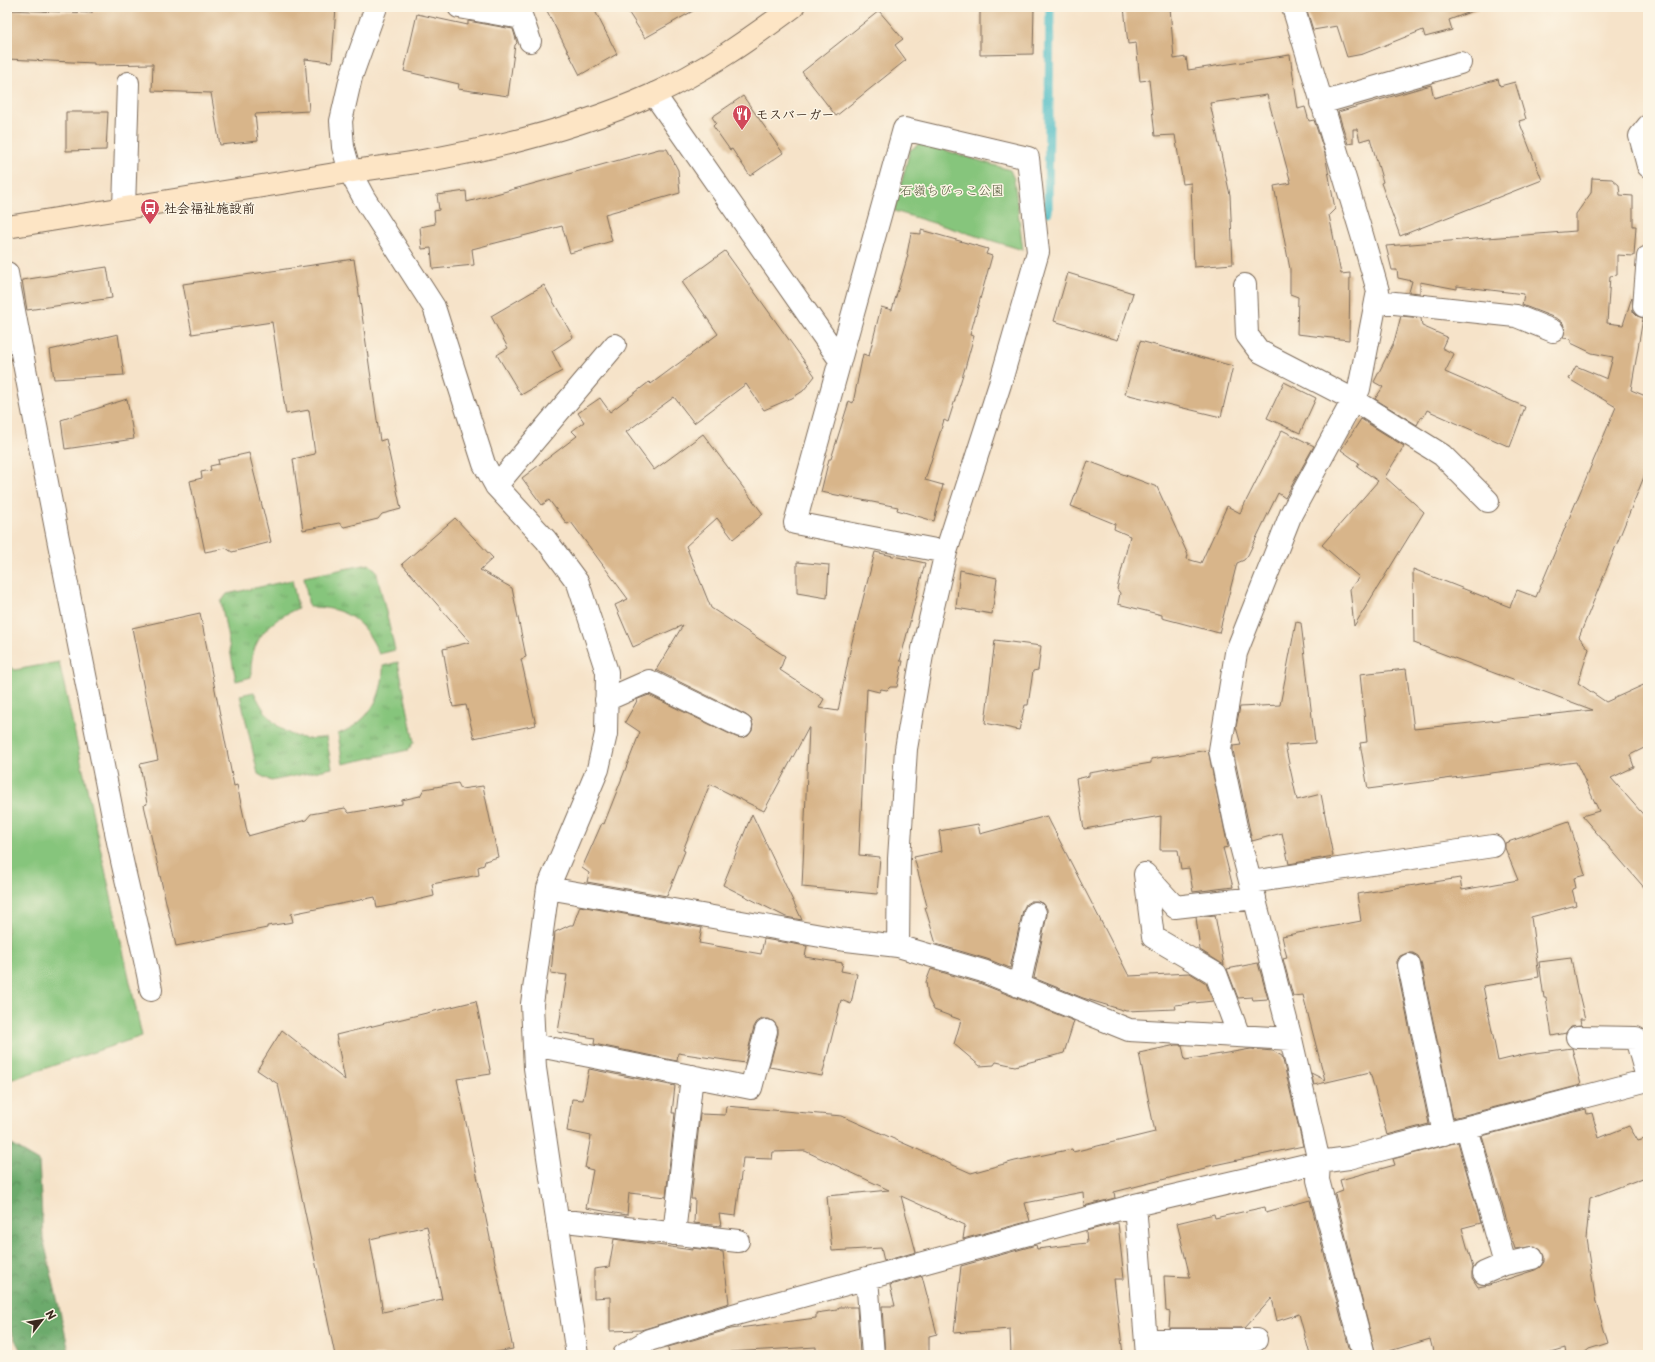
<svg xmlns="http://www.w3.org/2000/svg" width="1655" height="1362" font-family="'Playpen Sans','Klee One',sans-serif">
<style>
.grass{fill:url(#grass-tufts);stroke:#60784d}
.forest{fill:url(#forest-crowns);stroke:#546a45}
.park{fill:#86c57c;stroke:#60784d}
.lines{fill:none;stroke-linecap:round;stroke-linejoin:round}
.stream{stroke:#4fbdc6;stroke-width:9}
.building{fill:#d8b58a;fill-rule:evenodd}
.street-casing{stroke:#7c6b5a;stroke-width:24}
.secondary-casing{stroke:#7c6b5a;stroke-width:24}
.street{stroke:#fff;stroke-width:22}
.secondary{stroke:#fde5c5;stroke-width:22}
.labels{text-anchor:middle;stroke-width:3;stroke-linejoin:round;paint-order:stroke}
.poi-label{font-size:13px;font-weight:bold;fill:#3b2a1e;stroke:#fcf5e5;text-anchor:start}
.park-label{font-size:13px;fill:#52583a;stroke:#fcf5e5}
</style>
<defs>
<pattern id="grass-tufts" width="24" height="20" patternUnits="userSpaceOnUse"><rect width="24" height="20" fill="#86c57c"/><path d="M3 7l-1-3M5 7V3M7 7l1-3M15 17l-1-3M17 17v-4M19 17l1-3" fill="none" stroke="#6fa065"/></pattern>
<pattern id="forest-crowns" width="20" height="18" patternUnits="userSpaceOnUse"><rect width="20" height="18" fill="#6caa6c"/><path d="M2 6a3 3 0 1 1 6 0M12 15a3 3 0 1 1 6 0" fill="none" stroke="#5a8b58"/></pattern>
</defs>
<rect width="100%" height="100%" fill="#fcf5e5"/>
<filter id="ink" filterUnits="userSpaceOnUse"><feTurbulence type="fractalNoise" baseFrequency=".025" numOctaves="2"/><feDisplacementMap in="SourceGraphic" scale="8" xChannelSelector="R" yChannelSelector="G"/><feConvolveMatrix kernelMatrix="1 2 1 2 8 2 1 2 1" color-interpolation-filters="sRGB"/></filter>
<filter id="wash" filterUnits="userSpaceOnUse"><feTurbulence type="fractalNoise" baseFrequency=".012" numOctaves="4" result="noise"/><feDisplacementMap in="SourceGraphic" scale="16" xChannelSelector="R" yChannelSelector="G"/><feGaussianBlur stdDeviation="0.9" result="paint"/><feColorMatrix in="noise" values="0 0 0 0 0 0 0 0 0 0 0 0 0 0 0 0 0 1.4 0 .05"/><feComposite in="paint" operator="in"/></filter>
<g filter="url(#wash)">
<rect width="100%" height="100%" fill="#f6e3c9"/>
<path class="grass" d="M 369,564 L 376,570 L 395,650 L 379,654 C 364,620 346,607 309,607 L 304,577 Z
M 292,580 L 298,608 C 267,622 249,641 251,677 L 236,681 L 221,602 L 227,594 Z
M 398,662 L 414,742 L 408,750 L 343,764 L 338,734 C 368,723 384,697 383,666 Z
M 254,692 C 268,722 289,745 326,737 L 332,768 L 271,781 L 258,774 L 240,695 Z"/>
<path class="forest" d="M 7,1142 L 39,1161 L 43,1237 L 70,1355 L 23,1355 L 7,1324 Z"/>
<path class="park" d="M 921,143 L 1010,170 L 1014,179 L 1023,250 L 894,211 L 910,150 Z
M 59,662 L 142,1036 L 7,1081 L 7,665 L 15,670 Z"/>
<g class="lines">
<path class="stream" d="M 1048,212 L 1050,7"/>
</g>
<g id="blocks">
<path class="building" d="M 92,7 L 336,7 L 332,62 L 305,59 L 309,111 L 255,114 L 258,141 L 220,145 L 211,93 L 152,91 L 153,64 L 94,65 L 94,63 L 7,59 L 7,10 L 92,13 Z
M 545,7 L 593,7 L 617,54 L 580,75 Z
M 625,7 L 700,7 L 645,38 Z
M 980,7 L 1034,7 L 1033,54 L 980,55 Z
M 1124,7 L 1170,7 L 1174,59 L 1186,57 L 1188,70 L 1290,55 L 1298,109 L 1305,107 L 1309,121 L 1314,120 L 1325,154 L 1335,209 L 1329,215 L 1341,274 L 1350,273 L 1349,340 L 1297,334 L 1298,297 L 1290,294 L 1290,269 L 1274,186 L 1291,183 L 1267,95 L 1210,103 L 1230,195 L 1233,264 L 1194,267 L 1191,183 L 1183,184 L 1175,135 L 1155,136 L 1149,80 L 1140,81 L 1136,43 L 1128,44 Z
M 1306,7 L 1478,7 L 1478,9 L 1449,20 L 1452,30 L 1425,37 L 1423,30 L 1363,54 L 1347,57 L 1337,26 L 1313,30 Z
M 879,11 L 903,39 L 895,45 L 906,60 L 836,116 L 802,72 Z
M 417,14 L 468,25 L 468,21 L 513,29 L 517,43 L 515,45 L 508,96 L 458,89 L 459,84 L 404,71 Z
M 1498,79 L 1500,86 L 1515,82 L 1526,119 L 1519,121 L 1542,180 L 1400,236 L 1381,183 L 1383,182 L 1370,138 L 1360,141 L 1357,129 L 1353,129 L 1353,143 L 1348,144 L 1338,112 L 1431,85 L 1434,98 Z
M 743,96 L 783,153 L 750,176 L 732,149 L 730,150 L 713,126 L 716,123 L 712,117 Z
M 66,112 L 108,112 L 106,150 L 66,151 Z
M 659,149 L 667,149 L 678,170 L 680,193 L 605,214 L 612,241 L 570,253 L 562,226 L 472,249 L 474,265 L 433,269 L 431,248 L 422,249 L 420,227 L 435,224 L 434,211 L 439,210 L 437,195 L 466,191 L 467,202 Z
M 1592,178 L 1612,179 L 1619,185 L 1620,195 L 1633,196 L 1633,226 L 1636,226 L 1634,256 L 1617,255 L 1617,275 L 1610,276 L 1607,323 L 1623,325 L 1632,297 L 1633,312 L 1637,316 L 1643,318 L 1631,390 L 1648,397 L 1648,467 L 1579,637 L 1589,649 L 1578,683 L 1606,702 L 1648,683 L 1648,746 L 1630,755 L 1634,767 L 1611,778 L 1648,820 L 1648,892 L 1582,816 L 1599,811 L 1576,762 L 1368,789 L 1360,743 L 1367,742 L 1360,674 L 1406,669 L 1414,729 L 1593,710 L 1414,643 L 1413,569 L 1510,607 L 1517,590 L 1536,597 L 1616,407 L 1569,379 L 1576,366 L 1607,379 L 1613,357 L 1592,353 L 1571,343 L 1571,339 L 1563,338 L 1565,330 L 1563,323 L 1558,319 L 1522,305 L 1524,294 L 1457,286 L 1457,289 L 1420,282 L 1420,293 L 1409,292 L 1412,281 L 1398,278 L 1397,270 L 1392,270 L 1386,246 L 1576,231 L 1576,214 L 1591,193 Z
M 921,230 L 988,249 L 986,254 L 992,256 L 970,335 L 974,336 L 965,368 L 948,422 L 944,420 L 925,480 L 943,485 L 934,521 L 897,510 L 898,507 L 821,492 L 829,459 L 831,459 L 849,401 L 853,403 L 863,354 L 869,356 L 881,307 L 892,310 L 908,255 L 907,254 L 911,233 L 921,234 Z
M 725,251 L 815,376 L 803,391 L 792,398 L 764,410 L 746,384 L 694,423 L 674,397 L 626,432 L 654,470 L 703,434 L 763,514 L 733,539 L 717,518 L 686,546 L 711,608 L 785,656 L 780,670 L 824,699 L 819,708 L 838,711 L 851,646 L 875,552 L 925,563 L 900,661 L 903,661 L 897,687 L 890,687 L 887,690 L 881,689 L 879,692 L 867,689 L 859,855 L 880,857 L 877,894 L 802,887 L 809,727 L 764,811 L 710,784 L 683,850 L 685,851 L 667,896 L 587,882 L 589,873 L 582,868 L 602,823 L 604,824 L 640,732 L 625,722 L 638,699 L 649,695 L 736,737 L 742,738 L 748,736 L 752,731 L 753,725 L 751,719 L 746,715 L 656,670 L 683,625 L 633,647 L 615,605 L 628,599 L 571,522 L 567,524 L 549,500 L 542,505 L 522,478 L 577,436 L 572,431 L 584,422 L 578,413 L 600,398 L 610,412 L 649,382 L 651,384 L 718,334 L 682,282 Z
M 354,259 L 380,441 L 386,439 L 401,509 L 382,514 L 378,519 L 344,527 L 339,523 L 303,530 L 293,459 L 315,454 L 309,410 L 286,414 L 272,322 L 192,334 L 183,284 Z
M 107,267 L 112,298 L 27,310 L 22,280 Z
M 1068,273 L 1133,293 L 1118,340 L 1054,321 Z
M 544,285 L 573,337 L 552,351 L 562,371 L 521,395 L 497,355 L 508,348 L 491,316 Z
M 1401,316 L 1421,318 L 1422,326 L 1447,337 L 1442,348 L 1454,354 L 1445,372 L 1525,407 L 1510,447 L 1427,410 L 1423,418 L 1421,417 L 1417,425 L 1375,399 L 1383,387 L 1374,382 L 1394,342 Z
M 118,334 L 124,375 L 54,379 L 50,350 Z
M 1140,341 L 1233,366 L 1221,417 L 1125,394 Z
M 1284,382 L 1316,398 L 1300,433 L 1267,418 Z
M 127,399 L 134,439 L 65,449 L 61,420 Z
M 1361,419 L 1404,446 L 1385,477 L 1424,512 L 1354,626 L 1350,589 L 1359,577 L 1322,545 L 1378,481 L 1357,466 L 1359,463 L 1341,450 Z
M 1282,430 L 1314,446 L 1285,498 L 1278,493 L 1248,555 L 1244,560 L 1237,563 L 1219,633 L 1162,618 L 1162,615 L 1118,604 L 1120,593 L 1117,589 L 1130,536 L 1114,529 L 1115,524 L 1071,506 L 1088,461 L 1157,487 L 1188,555 L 1187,559 L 1201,563 L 1227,506 L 1240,513 Z
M 249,453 L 271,542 L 232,552 L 226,548 L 205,552 L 190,481 L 202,478 L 201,472 L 211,470 L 210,466 L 219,464 L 218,460 Z
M 455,518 L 493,558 L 480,570 L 512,588 L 526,657 L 521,659 L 536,725 L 474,738 L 466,705 L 453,707 L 443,649 L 470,642 L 402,564 Z
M 797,562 L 829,565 L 827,598 L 797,593 Z
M 960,570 L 997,578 L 992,614 L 956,608 Z
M 200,613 L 234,786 L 237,785 L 248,836 L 306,820 L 311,814 L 345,808 L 349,813 L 402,804 L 402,800 L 420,796 L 424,789 L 458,783 L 461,789 L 483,786 L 498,857 L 485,861 L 484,865 L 478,867 L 479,875 L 432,884 L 434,896 L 404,903 L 377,908 L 375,897 L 291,914 L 293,922 L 267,926 L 267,928 L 176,946 L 144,805 L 147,804 L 140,764 L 158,760 L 132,628 Z
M 1296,622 L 1301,623 L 1315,743 L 1285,745 L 1297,800 L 1321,794 L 1333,856 L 1289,864 L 1282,833 L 1252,841 L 1233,750 L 1233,746 L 1241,745 L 1236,727 L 1240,707 L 1280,705 Z
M 995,640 L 1041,646 L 1038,670 L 1033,671 L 1028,705 L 1025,705 L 1019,730 L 985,723 Z
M 1208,750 L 1228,847 L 1223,848 L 1233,887 L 1193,892 L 1189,868 L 1181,869 L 1178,850 L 1160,850 L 1161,816 L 1084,829 L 1076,779 L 1089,776 L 1089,773 L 1151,763 L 1151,759 Z
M 752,814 L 802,920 L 786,917 L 723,885 Z
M 1047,816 L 1129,976 L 1190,973 L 1206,983 L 1213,1001 L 1175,1005 L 1176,1009 L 1126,1011 L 1083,998 L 1034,978 L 1047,915 L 1047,909 L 1044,904 L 1037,901 L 1031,901 L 1026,904 L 1023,910 L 1010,968 L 987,959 L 936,944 L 925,907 L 927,906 L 914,857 L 942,851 L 939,831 L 978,824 L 980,834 Z
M 1569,821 L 1585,875 L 1574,878 L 1576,888 L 1572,889 L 1576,905 L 1531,917 L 1539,977 L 1483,986 L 1498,1061 L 1527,1054 L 1572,1048 L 1581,1085 L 1453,1118 L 1421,962 L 1418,956 L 1413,953 L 1407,953 L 1400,956 L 1397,961 L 1397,968 L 1429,1124 L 1387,1135 L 1370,1072 L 1314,1085 L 1311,1073 L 1325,1080 L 1303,995 L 1293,996 L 1283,959 L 1287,958 L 1282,936 L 1361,921 L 1357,894 L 1460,878 L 1462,890 L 1518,880 L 1505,848 L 1505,843 Z
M 580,906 L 702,928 L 699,943 L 761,954 L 764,939 L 807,946 L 805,957 L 843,963 L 841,971 L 857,974 L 851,1004 L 841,1000 L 822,1076 L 769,1067 L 778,1034 L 778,1028 L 774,1022 L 769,1019 L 762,1019 L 757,1022 L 754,1027 L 745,1063 L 678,1053 L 677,1061 L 594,1044 L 595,1038 L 558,1032 L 567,975 L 551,973 L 555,932 L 570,925 L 573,925 Z
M 1215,915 L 1224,965 L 1200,950 L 1196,917 Z
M 1571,958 L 1578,994 L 1579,994 L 1585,1019 L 1580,1019 L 1581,1025 L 1571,1026 L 1566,1033 L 1552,1036 L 1546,998 L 1544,998 L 1539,962 Z
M 1258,963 L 1268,999 L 1253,1000 L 1252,997 L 1238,998 L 1227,969 Z
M 931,969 L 979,983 L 1074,1021 L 1064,1053 L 1015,1066 L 996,1062 L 994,1065 L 980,1066 L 954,1044 L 961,1020 L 934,1010 L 928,998 L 926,982 Z
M 476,1001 L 491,1074 L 457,1079 L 513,1349 L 480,1355 L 335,1355 L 278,1084 L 257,1070 L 282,1030 L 345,1080 L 336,1035 ZM 427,1226 L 442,1299 L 383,1312 L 370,1239 Z
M 1176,1045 L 1182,1045 L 1185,1060 L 1251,1049 L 1273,1051 L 1282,1056 L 1303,1146 L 1205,1167 L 1205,1169 L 1114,1192 L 1115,1198 L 1084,1206 L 1083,1192 L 1025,1203 L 1030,1221 L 963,1239 L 965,1225 L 901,1196 L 916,1252 L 884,1261 L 881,1248 L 832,1251 L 827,1196 L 889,1190 L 805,1151 L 773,1152 L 772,1159 L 743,1158 L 736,1216 L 719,1214 L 721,1226 L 694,1223 L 695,1199 L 691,1199 L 700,1114 L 725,1115 L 726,1106 L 842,1116 L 971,1173 L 1015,1161 L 1072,1149 L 1073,1152 L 1155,1132 L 1139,1053 Z
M 589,1069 L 675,1086 L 672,1113 L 675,1113 L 666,1197 L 629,1193 L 627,1215 L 586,1208 L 593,1170 L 585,1168 L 591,1136 L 567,1131 L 572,1099 L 583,1100 Z
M 1586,1109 L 1587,1114 L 1592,1113 L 1599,1138 L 1629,1126 L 1638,1141 L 1648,1138 L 1648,1176 L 1590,1198 L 1586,1239 L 1596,1303 L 1608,1343 L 1589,1349 L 1584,1353 L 1578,1355 L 1566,1355 L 1565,1348 L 1541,1355 L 1434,1355 L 1430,1339 L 1376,1355 L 1335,1194 L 1343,1191 L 1340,1180 L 1395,1165 L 1393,1159 L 1458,1142 L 1481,1223 L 1462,1228 L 1473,1268 L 1472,1272 L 1472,1278 L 1478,1287 L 1489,1285 L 1535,1270 L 1540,1267 L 1544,1262 L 1544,1256 L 1541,1250 L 1535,1246 L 1515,1249 L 1482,1136 Z
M 1310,1200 L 1351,1355 L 1310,1355 L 1299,1314 L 1277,1321 L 1272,1298 L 1245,1328 L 1169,1328 L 1170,1312 L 1166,1311 L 1164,1276 L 1190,1277 L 1177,1223 L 1214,1214 L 1215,1218 L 1265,1207 L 1266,1212 Z
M 1118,1223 L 1124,1279 L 1114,1279 L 1123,1355 L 1011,1355 L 1010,1329 L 954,1333 L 961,1266 L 1036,1245 L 1037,1249 L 1087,1243 L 1086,1231 Z
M 614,1239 L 692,1250 L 692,1248 L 723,1252 L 729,1303 L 641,1330 L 610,1331 L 610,1297 L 594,1298 L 594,1269 L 609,1267 Z
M 922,1276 L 937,1334 L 929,1336 L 929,1355 L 885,1355 L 882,1306 L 895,1306 L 890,1285 Z
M 839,1307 L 857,1307 L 860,1355 L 816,1355 L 816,1347 L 730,1352 L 729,1355 L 669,1355 L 668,1347 L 731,1329 L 816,1318 L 816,1313 L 837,1310 Z
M 1166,1352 L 1234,1352 L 1234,1355 L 1166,1355 Z"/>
</g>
</g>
<g filter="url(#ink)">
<use href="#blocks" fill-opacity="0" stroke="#7c6b5a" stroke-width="1"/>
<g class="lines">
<g class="street-casing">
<path id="street" d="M 376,7 L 351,77 L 341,121 L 343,147 L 350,172 L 364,198 L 434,307 L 484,464 L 496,486 L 546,540 L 578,583 L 607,672 L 606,734 L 598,769 L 548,888 L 532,1004 L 535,1068 L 577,1355
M 459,7 L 522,18 L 530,41
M 1293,7 L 1362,235 L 1378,291 L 1359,389 L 1291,514 L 1236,653 L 1220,750 L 1236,827 L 1291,1039 L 1319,1162 L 1318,1180 L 1364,1355
M 654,94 L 840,360
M 1321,103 L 1460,63
M 1648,126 L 1640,136 L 1648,166
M 124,208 L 128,83
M 7,273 C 42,463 81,653 118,842 C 128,892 142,940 151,990
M 1245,285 L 1247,335 L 1259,351 L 1354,400 L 1442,455 L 1488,501
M 1376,301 L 1516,316 L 1553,331
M 1644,306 L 1648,257
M 496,486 L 615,345
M 606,700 L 649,681 L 741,726
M 1251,882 L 1493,846
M 548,888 L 838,939 L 898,946 L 983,971 L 1129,1030 L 1291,1039
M 898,946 L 899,859 L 906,749 L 923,649 L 946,552 L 1000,384 L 1038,252 L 1028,158 L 904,129 L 795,523 L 946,552
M 1409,965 L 1444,1134
M 1019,986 L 1035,913
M 1239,1036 L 1216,974 L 1153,937 L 1145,874 L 1175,907 L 1255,898
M 1577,1037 L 1636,1038 L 1648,1081
M 534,1045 L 751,1088 L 766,1031
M 1467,1128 L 1505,1264 L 1532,1258
M 1135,1205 L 1147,1355
M 557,1220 L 738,1241
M 674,1234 L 692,1076
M 1484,1273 L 1505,1264
M 867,1278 L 873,1355
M 1147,1340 L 1256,1340
M 624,1355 L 649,1340 L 740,1313 L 1135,1205 L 1319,1162 L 1349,1158 L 1648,1080"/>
</g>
<g class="secondary-casing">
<path id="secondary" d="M 7,227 C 121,209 234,191 347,172 C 371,168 394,166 417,162 C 498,148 578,128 652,95 C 703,72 749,40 793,7"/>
</g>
<use href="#street" class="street"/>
<use href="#secondary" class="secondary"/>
</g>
</g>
<defs>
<g id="restaurant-pin" transform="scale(1)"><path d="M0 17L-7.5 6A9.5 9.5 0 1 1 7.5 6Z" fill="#d1495b" stroke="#fcf5e5"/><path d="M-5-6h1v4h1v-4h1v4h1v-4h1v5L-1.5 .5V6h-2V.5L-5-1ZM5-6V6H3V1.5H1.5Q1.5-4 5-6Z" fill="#fff"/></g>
<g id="bus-pin" transform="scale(1)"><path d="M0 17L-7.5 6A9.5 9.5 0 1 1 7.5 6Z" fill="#d1495b" stroke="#fcf5e5"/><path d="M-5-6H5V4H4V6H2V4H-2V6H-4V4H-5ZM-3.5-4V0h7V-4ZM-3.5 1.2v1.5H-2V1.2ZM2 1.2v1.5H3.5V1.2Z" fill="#fff"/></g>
</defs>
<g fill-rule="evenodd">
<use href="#restaurant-pin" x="742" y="114"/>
<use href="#bus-pin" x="150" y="208"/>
</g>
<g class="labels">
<g class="poi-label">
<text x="756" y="119">モスバーガー</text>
<text x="164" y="213">社会福祉施設前</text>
</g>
<g class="park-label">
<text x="952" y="195">石嶺ちびっこ公園</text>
</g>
</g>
<rect width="1655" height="1362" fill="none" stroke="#fcf5e5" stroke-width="24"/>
<g transform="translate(42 1320) rotate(59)" stroke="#fcf5e5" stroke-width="3" paint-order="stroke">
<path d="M0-3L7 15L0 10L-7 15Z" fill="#3b2a1e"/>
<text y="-6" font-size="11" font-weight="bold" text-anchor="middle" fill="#3b2a1e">N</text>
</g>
</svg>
